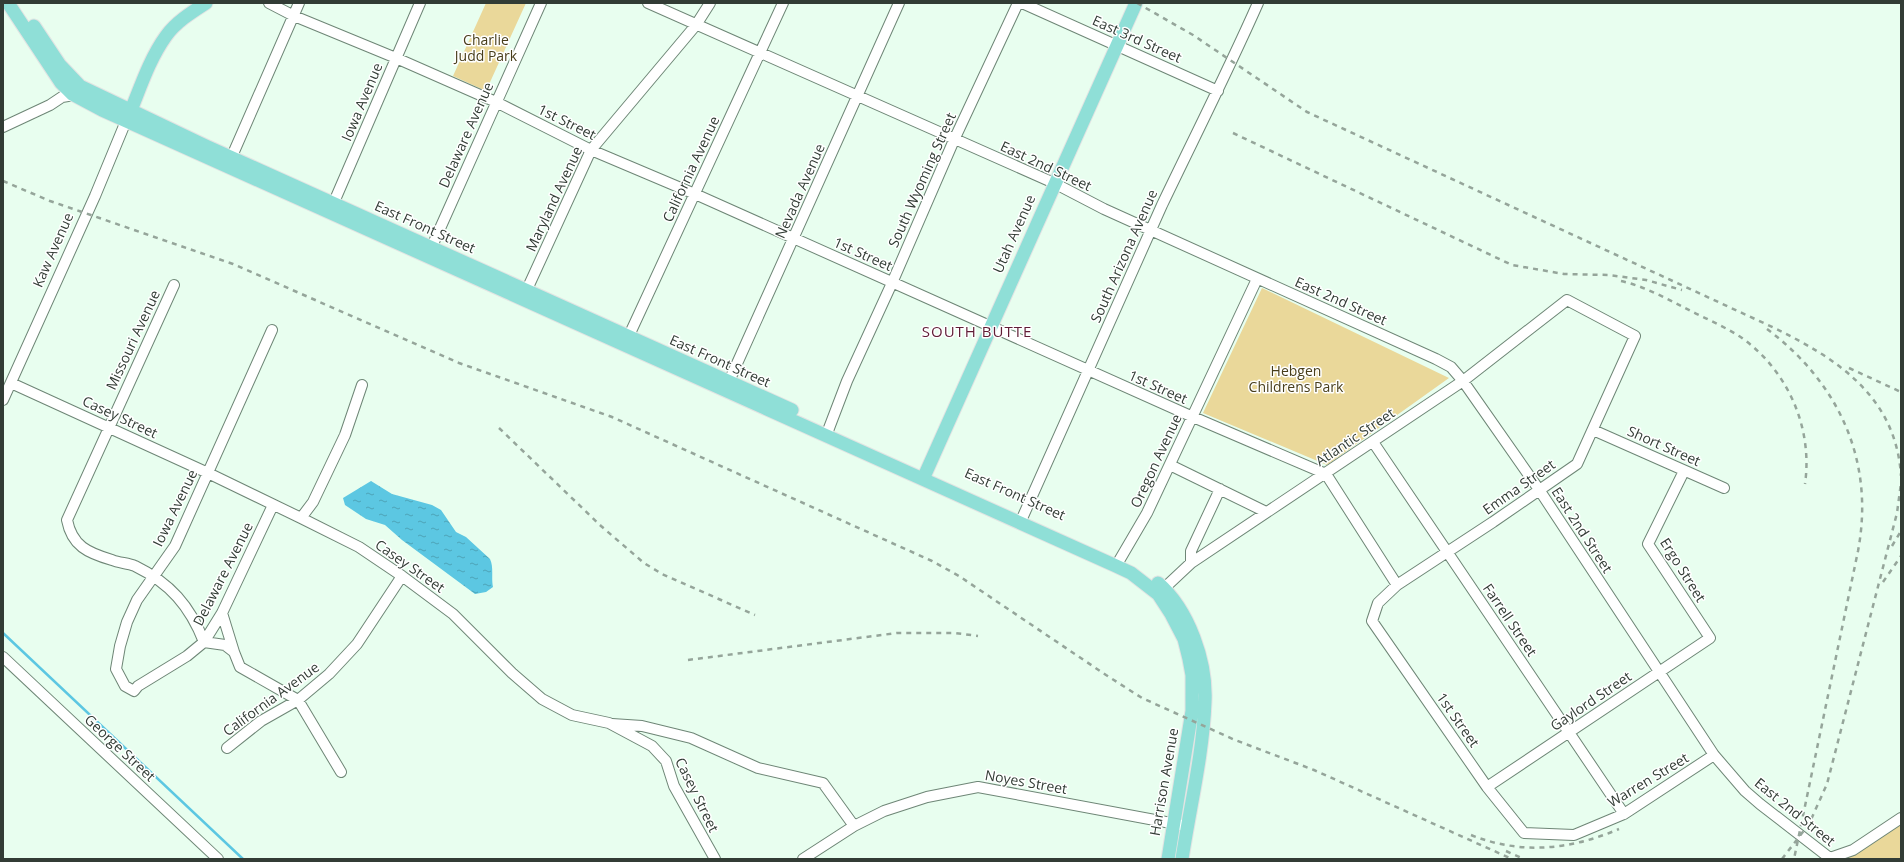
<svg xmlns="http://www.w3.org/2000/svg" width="1904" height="862" font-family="'Open Sans',sans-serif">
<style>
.green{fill:#ead89a}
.water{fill:url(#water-ripples)}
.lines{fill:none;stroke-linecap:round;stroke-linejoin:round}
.stream{stroke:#5cc7e2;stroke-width:2.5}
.minor-casing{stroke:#6e8676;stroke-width:12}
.major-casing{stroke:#e2e4e3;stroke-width:15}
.minor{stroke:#fff;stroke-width:10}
.major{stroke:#8fdfd7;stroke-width:13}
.rail{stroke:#95a59a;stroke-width:2.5;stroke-dasharray:5 5;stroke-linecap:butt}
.labels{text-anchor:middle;stroke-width:3;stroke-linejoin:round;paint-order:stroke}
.street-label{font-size:14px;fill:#323c35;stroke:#fff}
.park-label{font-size:14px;fill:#483e1b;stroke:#fff}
.neighbourhood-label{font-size:15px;letter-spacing:1px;fill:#601d36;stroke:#fff}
</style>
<defs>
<pattern id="water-ripples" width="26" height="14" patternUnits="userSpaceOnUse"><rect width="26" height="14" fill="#5cc7e2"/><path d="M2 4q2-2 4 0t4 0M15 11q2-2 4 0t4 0" fill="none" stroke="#4da3b8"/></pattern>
</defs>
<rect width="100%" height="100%" fill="#e8feef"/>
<path class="green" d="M 486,3 L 526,3 L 486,91 L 453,76 Z
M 1262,288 L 1449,378 L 1327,465 L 1203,413 Z
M 1901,818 L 1901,859 L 1847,859 L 1844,855 Z"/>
<path class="water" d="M 371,481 L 392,494 L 432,505 L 441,510 L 456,532 L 466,537 L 490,559 C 494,567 491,578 493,587 L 486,592 L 475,594 L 402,540 L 385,525 L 366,519 L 345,505 L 343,498 Z"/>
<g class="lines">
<path class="stream" d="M 3,633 L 243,859"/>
<g class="minor-casing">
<path id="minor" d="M 269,3 L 294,16 L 396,58 L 496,102 L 591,150 L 695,194 L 1193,417 L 1326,474 L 1397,585
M 648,3 L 1054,183 L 1104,209 L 1436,359 L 1451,367 L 1463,381 L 1540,491 L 1714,755 L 1745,791 L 1760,804 L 1831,859
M 1022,3 L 1218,91
M 3,127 L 50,105 L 62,97 L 74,95 L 76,92
M 229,163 L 299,3
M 331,209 L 420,3
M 429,253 L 541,3
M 174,285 L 67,520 C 72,546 88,553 112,560 C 119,563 128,563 135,566 C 170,583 190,606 204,642 L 225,645 L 234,652 L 240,667 L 298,700 L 341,772
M 524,296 L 591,150 L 696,25 L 710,3
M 272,330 L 175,546 L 137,600 L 127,622 L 120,646 L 116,669 L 125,686 L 134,691 L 138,686 L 187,656 L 204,642 L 222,613 L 273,505
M 626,342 L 783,3
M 11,383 L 208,473 L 301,518 L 359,547 L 402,576 L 453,614 L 512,673 L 542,699 L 572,715 L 609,723 L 652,746 L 666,761 L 674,786 L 715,859
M 726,388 L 899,3
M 3,400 L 95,196 L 126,121
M 1593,430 L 1724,488
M 826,436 L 847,381 L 892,283 L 954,140 L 1018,3
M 1373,442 L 1624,814
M 1170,465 L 1266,512
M 301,518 L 313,502 L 345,435 L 362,385
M 1020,523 C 1067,417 1114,311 1162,205 C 1194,138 1228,71 1258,3
M 1191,563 L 1191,551 L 1220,489
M 1116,566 L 1147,513 L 1257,279
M 1159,593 L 1191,563 L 1463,381 L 1567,300 L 1635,336 L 1577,464 L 1493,522 L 1397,585 L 1378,603 L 1372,621 L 1487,787 L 1524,833 L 1574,835 L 1624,814 L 1714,755
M 222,613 L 234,652
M 3,657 L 218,859
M 612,724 L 642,726 L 691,738 L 758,768 L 823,783 L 854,826
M 227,748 L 261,721 L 298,700 L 329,674 L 357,644 L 402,576
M 1487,787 L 1710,638 L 1648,544 L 1684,471
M 1830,858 L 1853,850 L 1901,818
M 803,859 L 854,826 L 884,811 L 927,797 L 978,787 L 1187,826"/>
</g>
<g class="major-casing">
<path id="major" d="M 8,3 L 61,83 L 72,94 L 102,110 L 1116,566 L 1131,573 L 1158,594 L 1171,614 L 1184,639 L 1189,659 L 1192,675 L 1192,711 L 1168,859
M 34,26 L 60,65 L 80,86 L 206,146 L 792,410
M 127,120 C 139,92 148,61 166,36 C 176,22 192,12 206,3
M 923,479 L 1136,3
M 1158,583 C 1189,610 1207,662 1205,702 C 1203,754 1190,807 1182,859"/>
</g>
<use href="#minor" class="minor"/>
<use href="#major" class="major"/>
<path class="rail" d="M 1137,3 L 1193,35 L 1307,112 L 1768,325 C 1835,357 1896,395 1901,476
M 1233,133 L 1512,265 L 1564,274 L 1609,275 L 1646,280 L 1682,290
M 3,181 L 50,201 L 233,264 L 459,363 L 612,417 L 932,561 L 959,576 L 1106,675 L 1142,698 L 1235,740 L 1314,770 L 1512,859
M 1621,281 C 1644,286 1665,298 1685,308 C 1704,318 1724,326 1742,338 C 1788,371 1813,428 1805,484
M 1767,329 C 1839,383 1875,461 1858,551 L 1794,859
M 1849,368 L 1901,392
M 499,428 L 601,526 L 644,563 L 662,574 L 755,615
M 1892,546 L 1901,531
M 1883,582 L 1901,556
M 688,660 L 897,633 L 955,633 L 978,636
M 1471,835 C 1521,855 1570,850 1619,829
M 1506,851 L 1524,859
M 1782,859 L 1809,824 L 1827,784 L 1897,513 L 1901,483"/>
</g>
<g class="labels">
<g class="street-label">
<text transform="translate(1137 39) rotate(24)" y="5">East 3rd Street</text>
<text transform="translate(362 102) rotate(-67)" y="5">Iowa Avenue</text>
<text transform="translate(567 122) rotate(26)" y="5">1st Street</text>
<text transform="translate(466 135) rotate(-66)" y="5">Delaware Avenue</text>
<text transform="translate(1046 166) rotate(25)" y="5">East 2nd Street</text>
<text transform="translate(691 169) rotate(-65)" y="5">California Avenue</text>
<text transform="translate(922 180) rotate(-66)" y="5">South Wyoming Street</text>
<text transform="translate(800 191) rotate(-66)" y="5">Nevada Avenue</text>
<text transform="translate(554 199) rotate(-65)" y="5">Maryland Avenue</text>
<text transform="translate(425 227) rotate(24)" y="5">East Front Street</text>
<text transform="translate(1014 234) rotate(-66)" y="5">Utah Avenue</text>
<text transform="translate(53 250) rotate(-66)" y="5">Kaw Avenue</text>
<text transform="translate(863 254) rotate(24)" y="5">1st Street</text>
<text transform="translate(1124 256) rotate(-66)" y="5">South Arizona Avenue</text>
<text transform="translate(1341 301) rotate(24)" y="5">East 2nd Street</text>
<text transform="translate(133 340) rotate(-65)" y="5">Missouri Avenue</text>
<text transform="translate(720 361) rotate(24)" y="5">East Front Street</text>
<text transform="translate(1158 387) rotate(24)" y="5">1st Street</text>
<text transform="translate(120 417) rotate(25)" y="5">Casey Street</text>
<text transform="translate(1355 437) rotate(-34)" y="5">Atlantic Street</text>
<text transform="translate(1664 446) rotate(24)" y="5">Short Street</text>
<text transform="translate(1156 461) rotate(-65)" y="5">Oregon Avenue</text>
<text transform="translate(1519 487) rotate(-35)" y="5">Emma Street</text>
<text transform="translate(1015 494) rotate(24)" y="5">East Front Street</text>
<text transform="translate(175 508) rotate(-64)" y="5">Iowa Avenue</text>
<text transform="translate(1582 530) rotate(57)" y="5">East 2nd Street</text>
<text transform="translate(410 566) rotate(35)" y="5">Casey Street</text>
<text transform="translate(1683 570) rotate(58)" y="5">Ergo Street</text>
<text transform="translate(223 574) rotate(-63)" y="5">Delaware Avenue</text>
<text transform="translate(1510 620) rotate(56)" y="5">Farrell Street</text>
<text transform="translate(271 699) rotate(-36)" y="5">California Avenue</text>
<text transform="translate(1591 701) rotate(-34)" y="5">Gaylord Street</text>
<text transform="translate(1458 720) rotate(55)" y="5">1st Street</text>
<text transform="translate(120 748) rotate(43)" y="5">George Street</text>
<text transform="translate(1648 780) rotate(-31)" y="5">Warren Street</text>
<text transform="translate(1026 782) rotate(10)" y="5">Noyes Street</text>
<text transform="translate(1164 782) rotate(-80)" y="5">Harrison Avenue</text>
<text transform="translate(697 795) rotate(64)" y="5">Casey Street</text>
<text transform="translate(1795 812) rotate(39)" y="5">East 2nd Street</text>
</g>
<g class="park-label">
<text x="486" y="45">Charlie<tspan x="486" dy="16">Judd Park</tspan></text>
<text x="1296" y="376">Hebgen<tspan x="1296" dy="16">Childrens Park</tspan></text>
</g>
<g class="neighbourhood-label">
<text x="977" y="337">SOUTH BUTTE</text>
</g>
</g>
<rect width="1904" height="862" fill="none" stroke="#323c35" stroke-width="8"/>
</svg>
